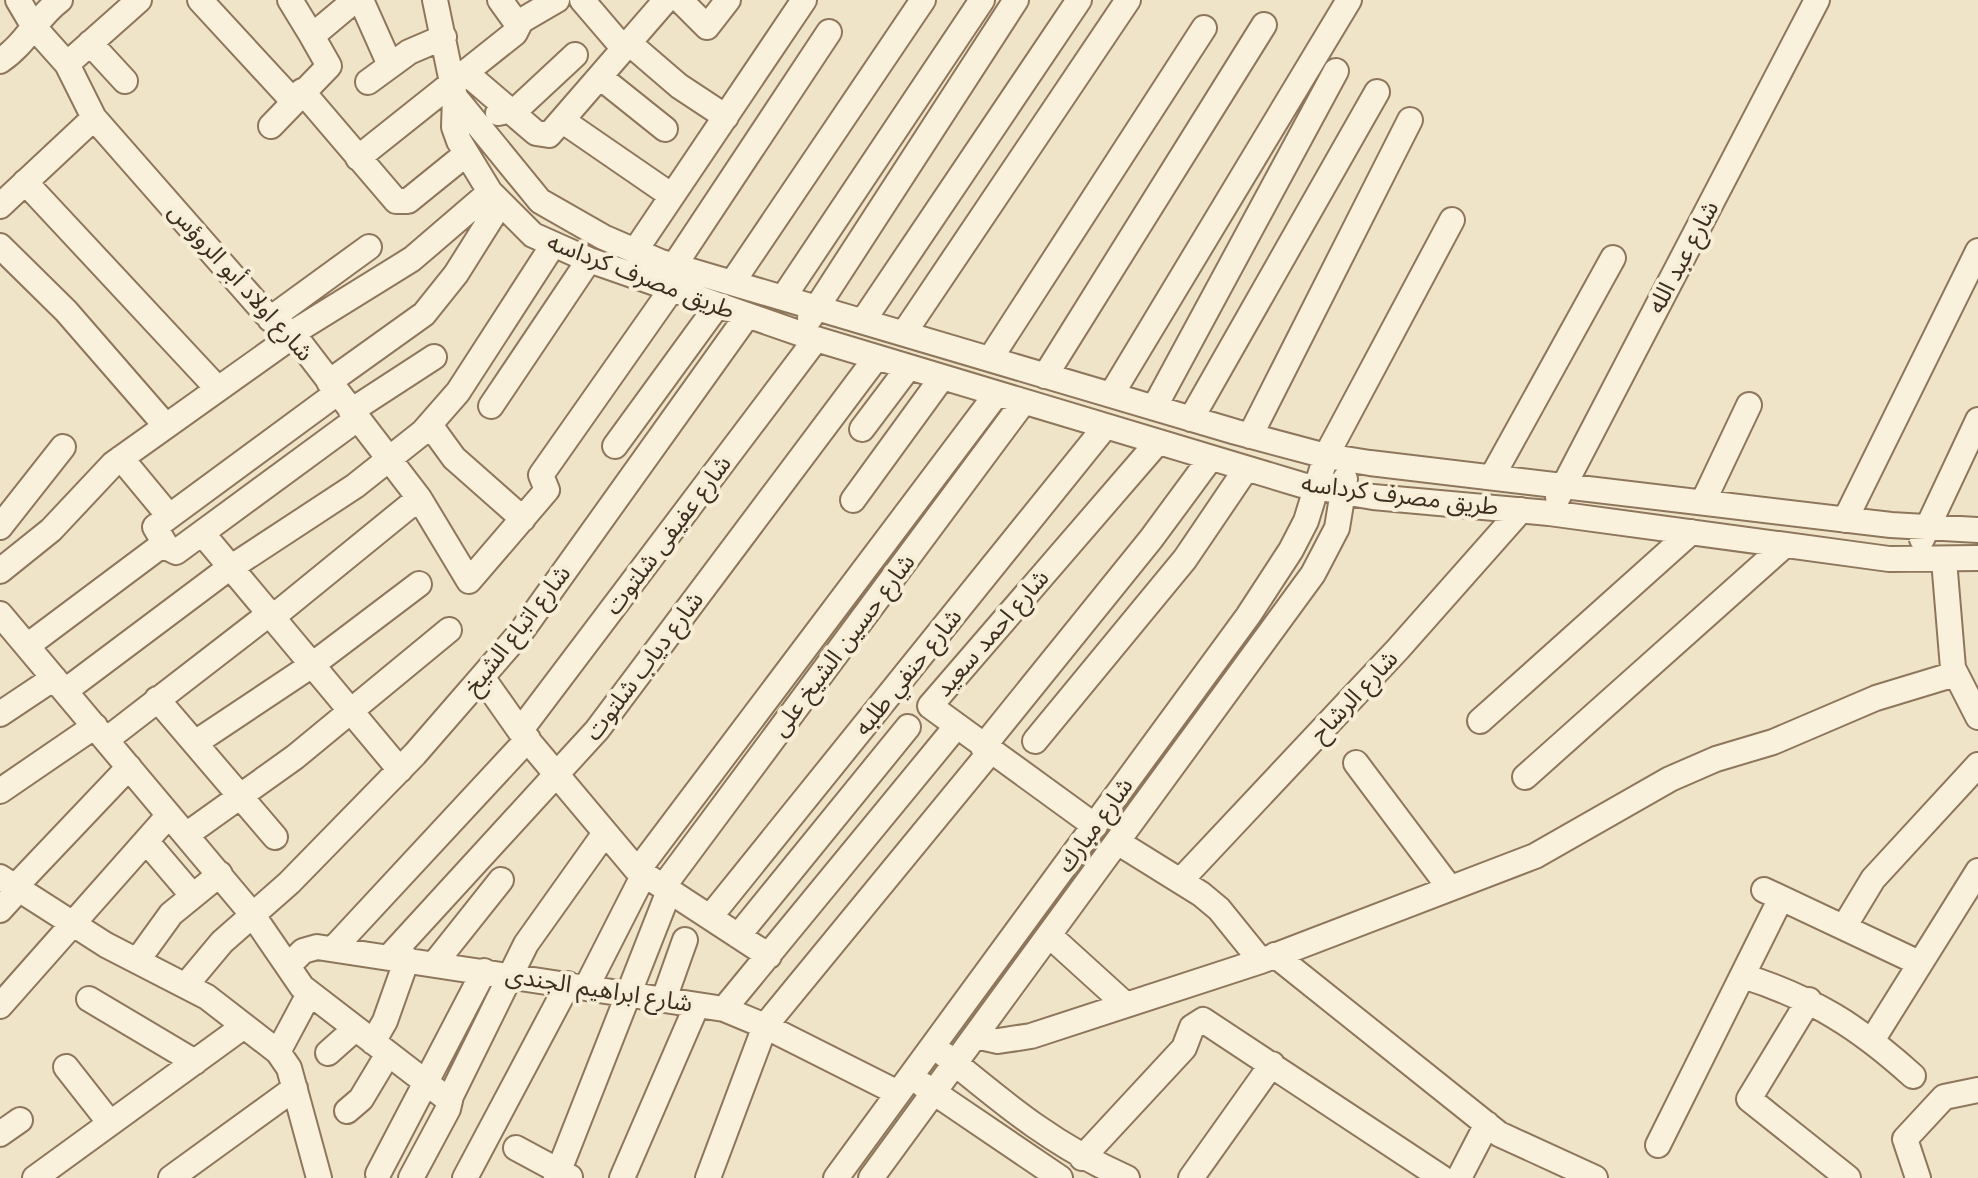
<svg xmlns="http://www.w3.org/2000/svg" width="1978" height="1178" font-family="Lora,'Noto Sans Arabic',serif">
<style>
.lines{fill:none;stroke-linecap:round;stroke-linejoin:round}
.minor-casing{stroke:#8d765c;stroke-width:28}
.minor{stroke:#faf1dc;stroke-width:24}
.labels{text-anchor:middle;stroke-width:8;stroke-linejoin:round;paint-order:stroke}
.street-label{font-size:24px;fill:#3d2e20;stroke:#f7eed8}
</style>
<rect width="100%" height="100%" fill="#f0e4c8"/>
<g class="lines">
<g class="minor-casing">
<path id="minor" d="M 18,0 L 34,27 L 67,64 L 94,118 L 266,314 L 294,335 L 419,498 L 469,581 L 547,490 L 541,475 L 671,290
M 200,0 L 294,102
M 290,0 L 312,36
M 361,0 L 390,65
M 435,0 L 455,97 L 454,127 L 459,141 L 490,192 L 533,235 L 589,260 L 816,339 L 1302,485 L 1373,497 L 1549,513 L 1889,559 L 1978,558
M 500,0 L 518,25
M 582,0 L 624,49
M 680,0 L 707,27 L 728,0
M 90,43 L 125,81
M 629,43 L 679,86 L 726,117
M 0,61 C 26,44 36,18 60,0
M 67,64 L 139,0
M 465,72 L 536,133 L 549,135 L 666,0
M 600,77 L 665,129
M 368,82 L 409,52 L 444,37
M 302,91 L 396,201 L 408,201 L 466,154
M 455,97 L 540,201 L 603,237 L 661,262 L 1236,432 L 1326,456 L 1370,463 L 1891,525 L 1978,530
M 498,113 L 517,109 L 575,55
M 563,121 L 672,196
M 271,126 L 329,66 L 312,36 L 355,0
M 358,158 L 515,33 L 521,21 L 557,0
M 25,182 L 218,389
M 0,206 L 94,118
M 0,246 L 66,311 L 166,426
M 635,251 L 804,0
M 674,266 L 829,32
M 732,283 L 923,0
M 783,298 L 982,0
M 810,318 L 1016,0
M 270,319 L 369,247
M 863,321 L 1079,0
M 904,333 L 1128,0
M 291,334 L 412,259 L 490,192
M 990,359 L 1204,28
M 1045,376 L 1264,25
M 329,382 L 424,314 L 456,274 L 500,204
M 1111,395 L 1349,0
M 491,406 L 589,260
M 1154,408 L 1336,71
M 351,411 L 434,357
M 1191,419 L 1377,92
M 430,425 L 454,458 L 523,519
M 862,429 L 908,368
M 1250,436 L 1410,120
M 615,446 L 717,306
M 121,458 L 169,516
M 1493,475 L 1613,258
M 1558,497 L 1817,0
M 853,500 L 941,379
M 1703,502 L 1749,405
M 1845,520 L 1978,251
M 0,527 L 63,447
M 202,533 L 400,770
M 1922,539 L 1978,420
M 165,544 L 155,527 L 337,393
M 1944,560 L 1953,668 L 1978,717
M 0,571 L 51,530 L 113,464 L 294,335
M 0,614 L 252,914 L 302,987 L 450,1101
M 27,646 L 162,545 L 176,552 L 357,419
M 482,677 L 520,731 L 636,869 L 769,956
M 65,691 L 221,574 L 355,486 L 423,432 L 458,392 L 553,245
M 157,699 L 275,837
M 0,714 L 54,678
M 1480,721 L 1691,532
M 520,731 L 816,339
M 106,740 L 269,614 L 279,612 L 419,498
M 1035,741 L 1185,559 L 1246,469
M 195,743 L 312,665 L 419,584
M 983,747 L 1151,539 L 1210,459
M 1356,763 L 1449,887
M 1525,777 L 1785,545
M 0,791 L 95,726
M 1095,826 L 930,706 L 1157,443
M 186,835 L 295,757 L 449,630
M 146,841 L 192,895
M 1119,843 L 1201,894 L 1219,909 L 1261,961
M 638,870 L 995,396
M 0,877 L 106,945 L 207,997 L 278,1052 L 289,1068 L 319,1178
M 1182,879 L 1398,649 L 1521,510
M 16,886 L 129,767
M 663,887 L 1022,404
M 1764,890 L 1919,963
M 0,910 L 20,888
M 710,917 L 1105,427
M 1844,927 L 1873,879 L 1978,765
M 738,936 L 908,727
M 1050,936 L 1126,1005
M 333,949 L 528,739
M 1275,955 L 1499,1134 L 1595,1178
M 390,956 L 597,730 L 876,358
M 137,961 L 171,914 L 220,874
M 435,963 L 501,880
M 288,966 L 303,951 L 317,947 L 724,1009 L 765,1026 L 898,1093
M 1743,976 C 1813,998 1859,1027 1913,1076
M 186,985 L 222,942 L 289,883 L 415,754 L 521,632 L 747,316
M 587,986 L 644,874
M 89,999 L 195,1062
M 664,999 L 685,940
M 1809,1000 L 1749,1099 L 1848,1178
M 0,1006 L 169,815
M 724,1009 L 955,728
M 976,1036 L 998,1041 L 1031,1036 L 1261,961 L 1535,856 L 1670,779 L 1716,759 L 1773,742 L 1876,698 L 1955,674
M 1873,1039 L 1978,871
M 373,1042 L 385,1021 L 407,959
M 278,1052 L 309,994
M 328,1053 L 355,1029
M 945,1055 C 1007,1106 1053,1145 1127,1178
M 66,1067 L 110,1123
M 923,1085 L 1060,1178
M 347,1111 L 361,1099 L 388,1054
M 0,1134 L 20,1120
M 1658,1145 L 1781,898
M 516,1148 L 570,1177
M 1082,1158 L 1184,1048 L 1192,1027 L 1203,1020 L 1442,1178
M 378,1174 L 484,971
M 35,1178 L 244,1026
M 171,1178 L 295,1088
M 411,1178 L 448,1109 L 451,1096 L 526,944 L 605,833
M 465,1178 L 568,984
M 556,1178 L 669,891
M 622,1178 L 697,1005
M 708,1178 L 765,1026 L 990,752
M 836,1178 L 1248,616 L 1291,550 L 1306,521 L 1326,456 L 1452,220
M 871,1178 L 1313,574 L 1337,528 L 1345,479
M 1191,1178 L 1272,1064
M 1459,1178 L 1487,1124
M 1918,1178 L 1905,1139 L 1944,1097 L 1978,1090"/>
</g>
<use href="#minor" class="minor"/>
</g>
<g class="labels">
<g class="street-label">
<text transform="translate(1683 257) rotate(-62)" y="8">شارع عبد الله</text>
<text transform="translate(641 276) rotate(21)" y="8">طريق مصرف كرداسه</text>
<text transform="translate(241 282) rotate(48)" y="8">شارع اولاد أبو الروؤس</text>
<text transform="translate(1400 495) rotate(7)" y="8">طريق مصرف كرداسه</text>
<text transform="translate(668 535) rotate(-53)" y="8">شارع عفيفى شلتوت</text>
<text transform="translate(517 630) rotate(-52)" y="8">شارع اتباع الشيخ</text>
<text transform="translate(992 633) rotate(-49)" y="8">شارع احمد سعيد</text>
<text transform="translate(843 645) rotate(-53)" y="8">شارع حسين الشيخ على</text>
<text transform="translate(644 666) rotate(-53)" y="8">شارع دياب شلتوت</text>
<text transform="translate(908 672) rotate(-51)" y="8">شارع حنفي طلبه</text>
<text transform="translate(1354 696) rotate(-47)" y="8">شارع الرشاح</text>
<text transform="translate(1095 825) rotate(-54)" y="8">شارع مبارك</text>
<text transform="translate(599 989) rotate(9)" y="8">شارع ابراهيم الجندى</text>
</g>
</g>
</svg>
